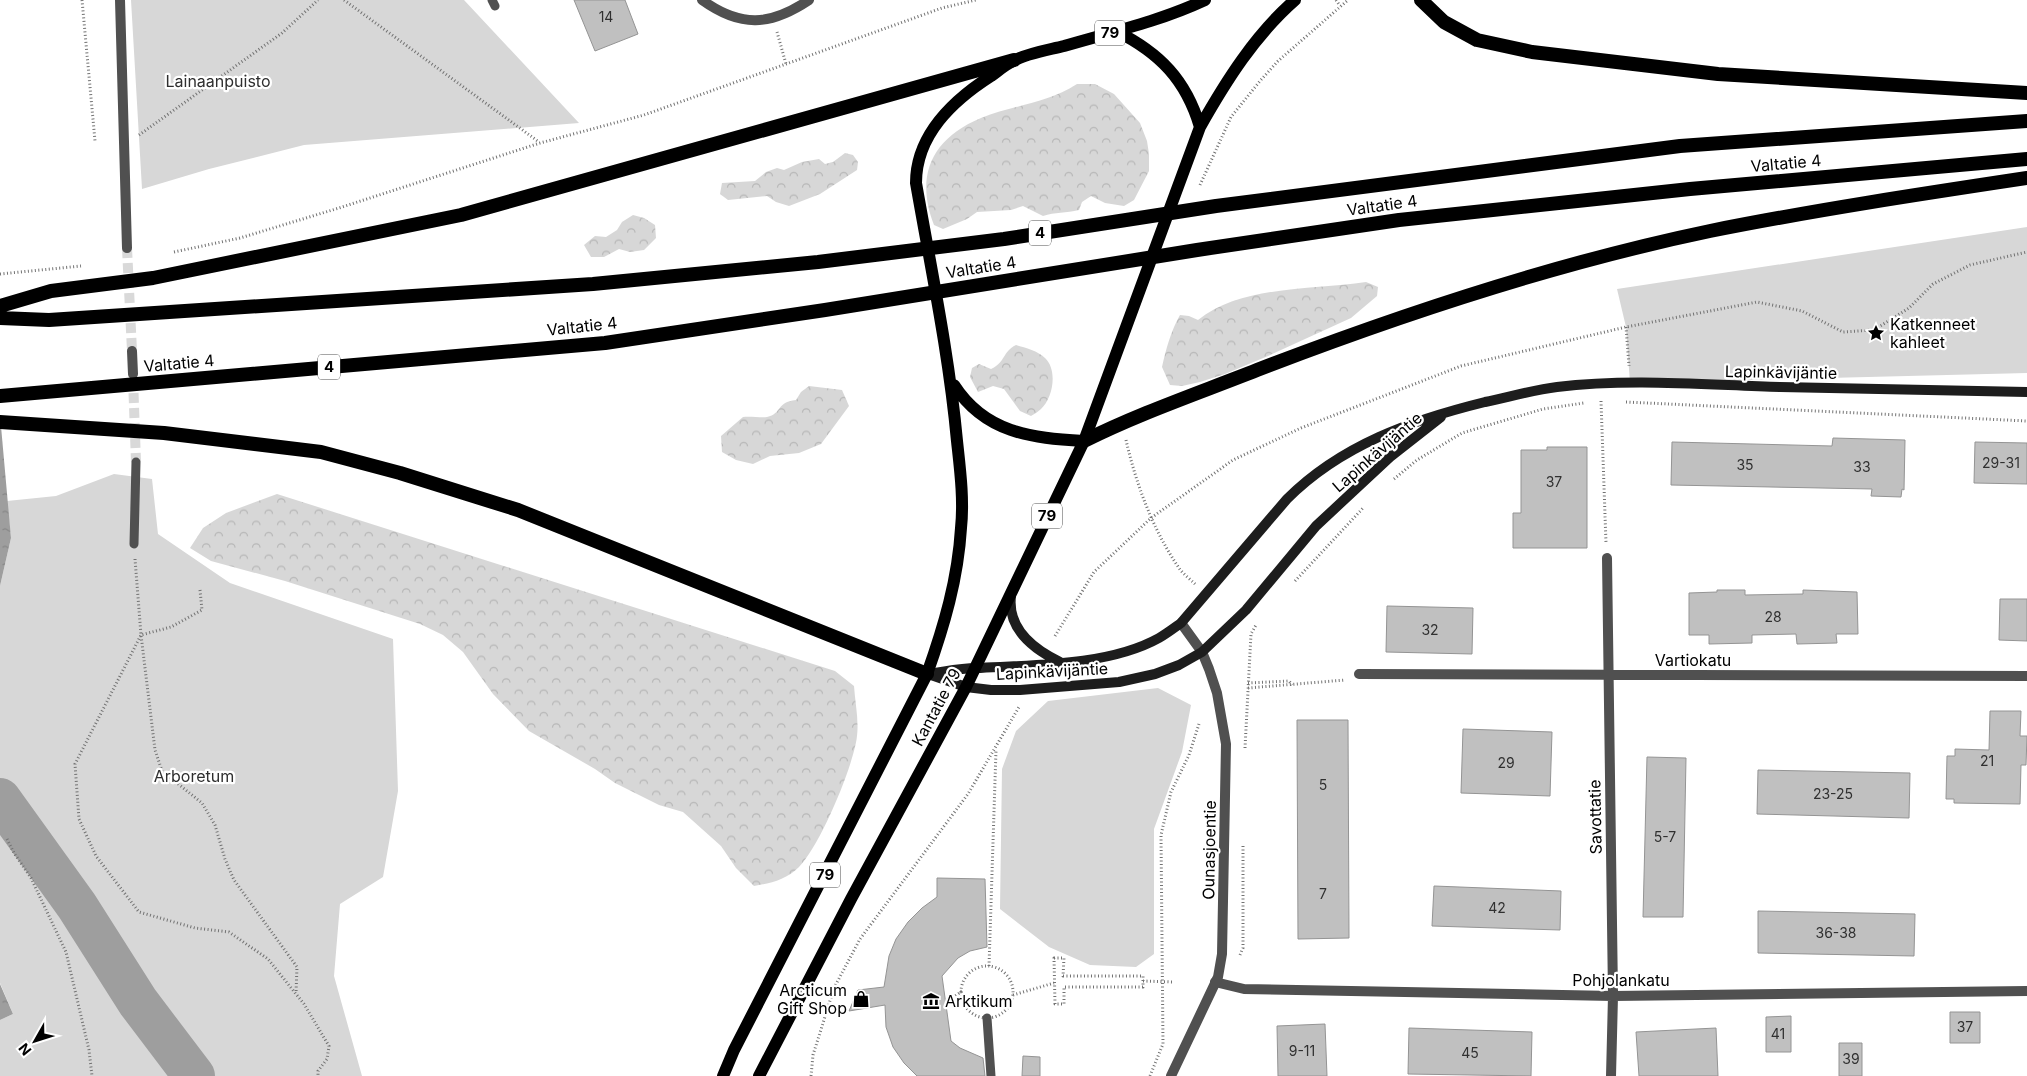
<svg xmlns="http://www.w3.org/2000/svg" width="2027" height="1076" font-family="Inter,sans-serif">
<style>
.green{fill:#d7d7d7}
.forest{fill:url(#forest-crowns)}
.water{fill:url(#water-ripples)}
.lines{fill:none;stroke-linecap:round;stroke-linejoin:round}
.river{stroke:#9e9e9e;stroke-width:42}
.building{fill:#c0c0c0;stroke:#949494}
.minor-tunnel{stroke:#d9d9d9;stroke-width:10;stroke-dasharray:10 5;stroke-linecap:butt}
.path{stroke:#727272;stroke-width:3;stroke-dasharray:1 2.5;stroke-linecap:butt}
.service{stroke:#505050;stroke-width:9}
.minor{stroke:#505050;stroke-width:10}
.tertiary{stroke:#505050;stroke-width:10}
.secondary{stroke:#1d1d1d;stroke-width:10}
.primary{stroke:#000;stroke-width:12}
.trunk{stroke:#000;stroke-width:14}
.labels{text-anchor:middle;stroke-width:4.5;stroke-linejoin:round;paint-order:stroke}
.number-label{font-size:14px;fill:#303030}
.shield{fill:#fff;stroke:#4c4c4c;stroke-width:1}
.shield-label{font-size:15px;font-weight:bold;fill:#000}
.park-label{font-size:16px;fill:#2e2e2e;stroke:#fff}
.street-label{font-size:16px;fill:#000;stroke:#fff}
.poi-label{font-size:16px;fill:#000;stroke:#fff;text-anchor:start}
</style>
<defs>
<pattern id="forest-crowns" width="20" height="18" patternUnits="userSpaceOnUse" patternTransform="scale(1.25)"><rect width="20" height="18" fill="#d7d7d7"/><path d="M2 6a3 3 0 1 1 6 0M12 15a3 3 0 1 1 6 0" fill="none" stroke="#b7b7b7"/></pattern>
<pattern id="water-ripples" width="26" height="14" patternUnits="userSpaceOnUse" patternTransform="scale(1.25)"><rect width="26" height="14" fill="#9e9e9e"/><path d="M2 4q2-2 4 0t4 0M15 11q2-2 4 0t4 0" fill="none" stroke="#868686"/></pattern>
</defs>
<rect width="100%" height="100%" fill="#fff"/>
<path class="green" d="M 131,0 L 464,0 L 579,123 L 304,145 L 209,169 L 142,189 Z
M 2027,227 L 2027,373 L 1630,383 L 1626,327 L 1617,289 Z
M 114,474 L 152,479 L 158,534 L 230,583 L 393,639 L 398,791 L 383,877 L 340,904 L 334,976 L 362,1076 L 0,1076 L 0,1020 L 13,1014 L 0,983 L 0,586 L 11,538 L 7,501 L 56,496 Z
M 1158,688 L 1191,705 L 1182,752 L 1154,829 L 1154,954 L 1136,967 L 1090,965 L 1049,947 L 1000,909 L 1002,769 L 1016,731 L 1048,701 Z"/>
<path class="forest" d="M 1077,84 L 1095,84 L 1114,94 L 1140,123 L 1147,141 L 1149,154 L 1149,171 L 1134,200 L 1124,206 L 1105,203 L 1091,196 L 1082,202 L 1079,210 C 1066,213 1055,212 1043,216 L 1023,206 L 1011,210 L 977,212 L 967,219 L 943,229 L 934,225 C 915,176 931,139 981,118 C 1013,105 1046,104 1077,84 Z
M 845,153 L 853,155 L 858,162 L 857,170 L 820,194 L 789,206 L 776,202 L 767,196 L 728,200 L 720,194 L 722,183 L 755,181 L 766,172 L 777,168 L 784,170 L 802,162 L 819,159 L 825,164 L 833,162 Z
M 633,215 L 644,218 L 655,225 L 656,238 L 644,250 L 630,252 L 619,249 L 604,257 L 591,257 L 584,245 L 595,236 L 606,237 L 617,230 L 622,222 Z
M 1366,282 L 1378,287 L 1377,296 L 1351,318 L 1268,356 L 1225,374 L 1200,382 L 1182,386 L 1170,385 L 1162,367 C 1166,349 1171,331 1180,315 L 1189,316 L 1198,320 C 1242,285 1313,290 1366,282 Z
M 1016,345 C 1026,348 1038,351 1045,358 C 1058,370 1053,398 1041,409 C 1038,412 1034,414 1031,416 L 1020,411 L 1004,389 L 993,386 L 978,392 L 970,377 L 972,368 L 979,364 L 991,369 C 1006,362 1002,352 1016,345 Z
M 809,386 L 842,390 L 849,406 L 821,444 L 799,453 L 770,456 L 753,464 L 736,460 L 722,452 L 721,436 L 743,417 C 750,416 762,418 767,417 C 782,414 776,402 796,400 L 801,392 Z
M 277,494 L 835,671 L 854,686 C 855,702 859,720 857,736 C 854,765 820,846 799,867 C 786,880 771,883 754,886 L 736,868 L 721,846 L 683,812 L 659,805 L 615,783 L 595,769 L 529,731 L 493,694 L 463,652 L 443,635 L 420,624 L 285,581 L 211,561 L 190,548 L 203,528 L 226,513 Z"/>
<path class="water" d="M 0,415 L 11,538 L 0,586 Z
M 0,984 L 13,1014 L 0,1020 Z"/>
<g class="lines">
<path class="river" d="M 0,799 L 77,906 L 138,1002 L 194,1076"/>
</g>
<path class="building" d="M 574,0 L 625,0 L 638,34 L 595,51 Z
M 1833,438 L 1905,440 L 1904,490 L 1902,489 L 1901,497 L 1871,496 L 1872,489 L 1671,485 L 1672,442 L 1832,446 Z
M 1975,442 L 2027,443 L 2027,484 L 1974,483 Z
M 1547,447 L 1587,447 L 1587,548 L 1513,548 L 1513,513 L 1521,513 L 1521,450 L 1547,450 Z
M 1717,590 L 1745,590 L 1745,595 L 1803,594 L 1803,590 L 1857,592 L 1858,634 L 1836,634 L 1837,643 L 1797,644 L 1796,634 L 1752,635 L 1752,643 L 1709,644 L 1709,635 L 1689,635 L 1689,593 L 1717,592 Z
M 2000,599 L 2027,599 L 2027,641 L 1999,640 Z
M 1387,606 L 1473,608 L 1472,654 L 1386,652 Z
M 1990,711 L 2021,711 L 2020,736 L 2027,736 L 2026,765 L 2021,765 L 2020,804 L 1954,803 L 1954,799 L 1946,799 L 1947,756 L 1955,756 L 1955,749 L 1989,750 Z
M 1297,720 L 1348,720 L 1349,938 L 1298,939 Z
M 1463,729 L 1552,732 L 1550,796 L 1461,793 Z
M 1647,757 L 1686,758 L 1683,917 L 1643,917 Z
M 1758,770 L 1910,773 L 1909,818 L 1757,814 Z
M 937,878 L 985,879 L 987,947 L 970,951 L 958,958 L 942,976 L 951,1041 L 960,1048 L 983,1058 L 985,1076 L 917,1076 L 904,1063 L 893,1047 L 886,1027 L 885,1005 L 849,1011 L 858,990 L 884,987 L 889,956 L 896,939 L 908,922 L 922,908 L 937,897 Z
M 1434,886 L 1561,891 L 1560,930 L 1432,926 Z
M 1758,911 L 1915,914 L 1914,956 L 1758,953 Z
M 1950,1012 L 1980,1012 L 1980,1043 L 1950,1043 Z
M 1791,1016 L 1791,1052 L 1766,1052 L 1766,1017 Z
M 1325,1024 L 1327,1076 L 1278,1076 L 1277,1026 Z
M 1409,1028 L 1532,1032 L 1531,1076 L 1408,1074 Z
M 1716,1028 L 1718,1076 L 1639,1076 L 1636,1032 Z
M 1839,1043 L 1862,1043 L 1862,1076 L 1839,1076 Z
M 1023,1056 L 1040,1057 L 1040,1076 L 1022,1076 Z"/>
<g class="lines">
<path class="minor-tunnel" d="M 127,248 L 132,351
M 133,378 L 136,462"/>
<path class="path" d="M 82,0 L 95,141
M 344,0 L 539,142
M 1336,0 L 1340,6
M 777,32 L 786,64
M 139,135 L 282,33 L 318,0
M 1200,185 L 1231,117 L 1260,81 L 1278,61 L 1348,0
M 174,252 L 240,238 L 339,208 L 540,143 L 644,115 L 942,8 L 976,0
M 0,274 L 81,266
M 1626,327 L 1629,366
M 1601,401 L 1606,543
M 1626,402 L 2027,421
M 1126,440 C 1136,484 1153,530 1179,568 C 1183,574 1190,579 1195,584
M 1394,479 L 1417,460 L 1462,433 L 1543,409 L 1584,403
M 135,559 L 141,635 L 75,764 L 79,819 L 96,856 L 139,912 L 195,928 L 229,932 L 268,959 L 304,1004 L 329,1046 L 327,1059 L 318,1071 L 318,1076
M 1295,581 L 1364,507
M 200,590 L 202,610 L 171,627 L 141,635 L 155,750 L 162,771 L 202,803 L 215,825 L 225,859 L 234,880 L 297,967 L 296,993
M 1055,636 L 1094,572 L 1151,518 L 1233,460 L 1301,428 L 1461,366 L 1626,327 L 1757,302 L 1802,311 L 1843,332 L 1874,330 L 1909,308 L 1933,284 L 1970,265 L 2027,252
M 1248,683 L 1289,681 L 1292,685
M 1248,688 L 1345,680
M 1245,748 L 1251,634 L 1256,625
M 7,839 L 14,853 L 31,878 L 66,952 L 89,1050 L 92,1076
M 1240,955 L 1243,948 L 1243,846
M 1054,958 L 1064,958 L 1063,976 L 1143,976 L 1143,987 L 1064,987 L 1064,1004 L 1055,1004 Z
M 989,966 L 996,750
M961 992a26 26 0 1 1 52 0a26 26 0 1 1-52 0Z
M 1143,981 L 1173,982
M 1013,995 L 1054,983
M 947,1002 L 962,991
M 811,1076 L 813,1055 L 834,988 L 860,939 L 968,794 L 1019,707
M 1150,1076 L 1163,1044 L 1161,835 L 1171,792 L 1189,755 L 1199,724"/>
<path class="service" d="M 492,0 L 495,6
M 134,544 L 136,462
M 987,1018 L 991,1076"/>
<path class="minor" d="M 120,0 L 127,248
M 702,0 C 741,28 770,26 809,0
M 132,351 L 133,374
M 1607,558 L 1613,996 L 1611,1076
M 1359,674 L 2027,676
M 1215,982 L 1244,989 L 1613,996 L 2027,991"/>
<path class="tertiary" d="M 1171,1076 L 1218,977 L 1222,954 L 1226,744 L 1217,693 L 1209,669 L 1202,652 L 1181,623"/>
<path class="secondary" d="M 1011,596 C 1007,629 1033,649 1060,662
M 927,674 C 943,672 960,668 976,668 C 1032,665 1109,666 1159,638 C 1166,634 1174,628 1181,623 L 1287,499 C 1341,445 1412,420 1485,402 C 1509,397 1533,390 1557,387 C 1630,378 1707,385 1780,387 C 1863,388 1945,390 2027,392
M 931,675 L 966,687 L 991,690 L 1020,690 L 1119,682 L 1155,674 L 1179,665 L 1202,652 L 1246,610 L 1316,526 L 1390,457 L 1441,417"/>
<path class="primary" d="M 1116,31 C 1160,53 1186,80 1200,127
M 954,385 C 985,433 1031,438 1084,441
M 723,1076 L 734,1050 L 927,674 C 944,626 958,579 961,528 C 964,499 960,469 957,441 C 949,354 931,269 916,183 C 916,135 952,101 991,76 C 998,71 1005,65 1013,61 C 1028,53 1048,50 1064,46 C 1112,32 1160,21 1205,0
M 759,1076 L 851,899 L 966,687 L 1084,441 L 1200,127 C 1226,81 1255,35 1295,0"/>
<path class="trunk" d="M 1421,0 L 1444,22 L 1477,40 L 1532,52 L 1718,74 L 2027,93
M 0,306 L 51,291 L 153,278 L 461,215 L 1014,60
M 0,318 L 49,320 L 593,284 L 818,262 L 1004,239 L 1216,206 L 1680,146 L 2027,121
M 0,396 L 605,343 L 825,310 L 1197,250 L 1399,220 L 1690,189 L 2027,159
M 0,422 L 164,433 L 321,452 L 400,473 L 518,510 L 927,674
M 1084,441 C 1140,413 1199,393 1257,370 C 1405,313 1556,263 1710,231 C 1815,210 1921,194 2027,178"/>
</g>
<defs>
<g id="sight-bare" transform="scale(1.35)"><path d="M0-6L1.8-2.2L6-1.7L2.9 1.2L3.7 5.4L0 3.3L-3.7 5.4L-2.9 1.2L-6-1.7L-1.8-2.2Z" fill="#000" stroke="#fff" stroke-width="2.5" paint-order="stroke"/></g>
<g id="shop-bare" transform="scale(1.35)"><path d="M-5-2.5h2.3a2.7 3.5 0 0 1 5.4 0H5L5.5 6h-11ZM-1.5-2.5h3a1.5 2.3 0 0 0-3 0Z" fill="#000" stroke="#fff" stroke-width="2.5" paint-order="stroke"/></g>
<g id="museum-bare" transform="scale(1.35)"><path d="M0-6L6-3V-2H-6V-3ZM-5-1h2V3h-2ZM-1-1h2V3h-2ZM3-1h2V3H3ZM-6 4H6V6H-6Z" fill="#000" stroke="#fff" stroke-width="2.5" paint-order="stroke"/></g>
</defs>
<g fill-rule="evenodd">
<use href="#sight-bare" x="1876" y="333"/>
<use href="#shop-bare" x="861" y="999"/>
<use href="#museum-bare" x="931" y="1001"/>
</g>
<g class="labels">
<g class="number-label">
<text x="606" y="22">14</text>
<text x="2001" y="468">29-31</text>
<text x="1745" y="470">35</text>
<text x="1862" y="472">33</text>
<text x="1554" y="487">37</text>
<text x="1773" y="622">28</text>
<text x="1430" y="635">32</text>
<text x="1987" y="766">21</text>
<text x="1506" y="768">29</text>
<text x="1323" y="790">5</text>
<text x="1833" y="799">23-25</text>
<text x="1665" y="842">5-7</text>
<text x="1323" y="899">7</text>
<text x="1497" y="913">42</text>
<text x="1836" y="938">36-38</text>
<text x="1965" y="1032">37</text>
<text x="1778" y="1039">41</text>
<text x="1302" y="1056">9-11</text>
<text x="1470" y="1058">45</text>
<text x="1851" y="1064">39</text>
</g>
<g class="shield">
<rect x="1095" y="20.5" width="30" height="25" rx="4"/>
<rect x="1029" y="220.5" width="22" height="25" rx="4"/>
<rect x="318" y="354.5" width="22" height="25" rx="4"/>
<rect x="1032" y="503.5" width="30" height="25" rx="4"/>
<rect x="810" y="862.5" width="30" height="25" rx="4"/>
</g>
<g class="shield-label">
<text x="1110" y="38">79</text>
<text x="1040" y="238">4</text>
<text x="329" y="372">4</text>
<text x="1047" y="521">79</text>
<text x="825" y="880">79</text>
</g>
<g class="park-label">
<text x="218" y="87">Lainaanpuisto</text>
<text x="194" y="782">Arboretum</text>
</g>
<g class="street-label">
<text transform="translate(1786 163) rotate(-5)" y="6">Valtatie 4</text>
<text transform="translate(1382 205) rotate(-8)" y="6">Valtatie 4</text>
<text transform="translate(981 267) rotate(-9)" y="6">Valtatie 4</text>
<text transform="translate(582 326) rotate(-6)" y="6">Valtatie 4</text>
<text transform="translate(179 363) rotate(-5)" y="6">Valtatie 4</text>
<text transform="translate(1781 372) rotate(1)" y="6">Lapinkävijäntie</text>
<text transform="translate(1377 452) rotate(-41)" y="6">Lapinkävijäntie</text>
<text x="1693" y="666">Vartiokatu</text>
<text transform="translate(1052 671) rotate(-3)" y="6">Lapinkävijäntie</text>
<text transform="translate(936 707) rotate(-62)" y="6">Kantatie 79</text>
<text transform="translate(1595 817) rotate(-91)" y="6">Savottatie</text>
<text transform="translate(1209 850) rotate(-89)" y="6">Ounasjoentie</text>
<text x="1621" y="986">Pohjolankatu</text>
</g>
<g class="poi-label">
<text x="1890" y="330">Katkenneet<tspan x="1890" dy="18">kahleet</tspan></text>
<text x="847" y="996" text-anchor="end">Arcticum<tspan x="847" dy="18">Gift Shop</tspan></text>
<text x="945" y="1007">Arktikum</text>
</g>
</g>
<g transform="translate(35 1041) rotate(231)" stroke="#ffffff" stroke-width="4" paint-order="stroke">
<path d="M0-4L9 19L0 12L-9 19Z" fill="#000000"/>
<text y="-8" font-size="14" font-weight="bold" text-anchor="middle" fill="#000000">N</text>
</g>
</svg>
